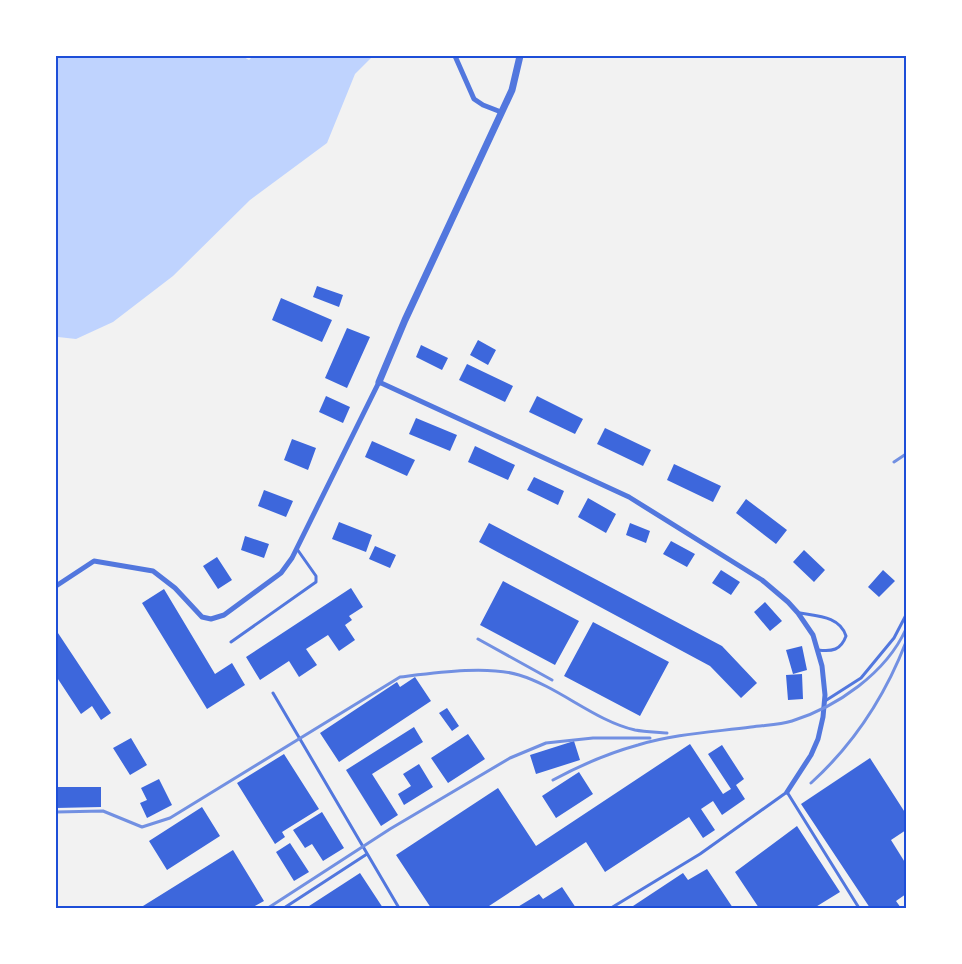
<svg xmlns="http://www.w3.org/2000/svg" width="962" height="964" font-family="Roboto,sans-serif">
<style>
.water{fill:#bfd3fe}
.building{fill:#3d67dc}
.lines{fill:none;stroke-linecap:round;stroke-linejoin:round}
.service{stroke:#5277de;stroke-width:3}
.minor{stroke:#5277de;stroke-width:5}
.tertiary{stroke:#5277de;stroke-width:7}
.rail{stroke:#7290e2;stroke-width:3}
.neatline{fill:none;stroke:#1d4ed8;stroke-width:2}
</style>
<rect width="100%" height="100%" fill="#f2f2f2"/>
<path class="water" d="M 56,56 L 242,56 L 249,60 L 253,56 L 373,56 L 355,74 L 327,143 L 250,200 L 173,276 L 113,322 L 76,339 L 58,337 L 56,340 Z"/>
<path class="building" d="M 317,286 L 343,295 L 339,307 L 313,297 Z
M 281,298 L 332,320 L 322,342 L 272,320 Z
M 347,328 L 370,337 L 347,388 L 325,378 Z
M 478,340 L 496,350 L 488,365 L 470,355 Z
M 421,345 L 448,358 L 442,370 L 416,357 Z
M 467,364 L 513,386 L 505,402 L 459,380 Z
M 326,396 L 350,407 L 343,423 L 319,412 Z
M 537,396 L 583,419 L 575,434 L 529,412 Z
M 416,418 L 457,435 L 450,451 L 409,434 Z
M 605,428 L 651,450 L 643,466 L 597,444 Z
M 292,439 L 316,448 L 308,470 L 284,460 Z
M 372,441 L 415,460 L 407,476 L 365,457 Z
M 475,446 L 515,465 L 508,480 L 468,462 Z
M 674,464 L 721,486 L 713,502 L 667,480 Z
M 534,477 L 564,491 L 558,505 L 527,490 Z
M 264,490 L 293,501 L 286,517 L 258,506 Z
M 588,498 L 616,514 L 606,533 L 578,517 Z
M 746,499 L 787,530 L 776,544 L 736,513 Z
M 339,522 L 372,535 L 366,552 L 332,539 Z
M 489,523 L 722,646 L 757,683 L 741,698 L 710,666 L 479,542 Z
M 630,523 L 650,531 L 646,543 L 626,535 Z
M 245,536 L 269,544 L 264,558 L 241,550 Z
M 671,541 L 695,554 L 687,567 L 663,554 Z
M 375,546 L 396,555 L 390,568 L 369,559 Z
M 804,550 L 825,570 L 814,582 L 793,562 Z
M 217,557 L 232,580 L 218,589 L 203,566 Z
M 721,570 L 740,582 L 731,595 L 712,583 Z
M 883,570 L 895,581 L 879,597 L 868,587 Z
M 503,581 L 579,621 L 555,665 L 480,625 Z
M 351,588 L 363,607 L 349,616 L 352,620 L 345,625 L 355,640 L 339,651 L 328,635 L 306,649 L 317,665 L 299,677 L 289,661 L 260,680 L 246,657 Z
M 164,589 L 215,674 L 232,663 L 245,685 L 207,709 L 142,603 Z
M 765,602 L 782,621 L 770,631 L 754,612 Z
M 593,622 L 669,662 L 640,716 L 564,676 Z
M 56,630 L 111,713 L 101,720 L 92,706 L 81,714 L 56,676 Z
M 802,646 L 807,670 L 793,674 L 786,650 Z
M 802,674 L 803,699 L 788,700 L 786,675 Z
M 415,677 L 431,701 L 339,762 L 320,733 L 397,682 L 400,687 Z
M 447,708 L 459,726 L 452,731 L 439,713 Z
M 414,727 L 423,742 L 372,774 L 398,815 L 381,826 L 346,770 Z
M 468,734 L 485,759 L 448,783 L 431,758 Z
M 131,738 L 147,765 L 130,775 L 113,748 Z
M 574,741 L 580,760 L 536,774 L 530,755 Z
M 690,744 L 723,794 L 731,789 L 708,754 L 722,745 L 744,779 L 736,785 L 745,799 L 722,815 L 713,801 L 701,809 L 715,830 L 703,838 L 689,817 L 605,872 L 586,842 L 486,908 L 431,908 L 396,855 L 498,788 L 536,846 Z
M 284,754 L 319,809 L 282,832 L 285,837 L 275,844 L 237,783 Z
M 870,758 L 906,814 L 906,830 L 891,840 L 906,864 L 906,894 L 896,901 L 901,908 L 870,908 L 801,804 Z
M 419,764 L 433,787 L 404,805 L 398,794 L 411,786 L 403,774 Z
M 579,772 L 593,794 L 556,818 L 542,796 Z
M 159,779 L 172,805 L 147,818 L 140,803 L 147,800 L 141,788 Z
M 56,787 L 101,787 L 101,807 L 56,808 Z
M 202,807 L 220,836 L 167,870 L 149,841 Z
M 322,812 L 344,848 L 323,861 L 312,844 L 305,848 L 293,830 Z
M 797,826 L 840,892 L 814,908 L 759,908 L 735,872 Z
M 290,843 L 309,872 L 294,881 L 276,852 Z
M 233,850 L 264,901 L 251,908 L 145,908 L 143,906 Z
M 707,869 L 733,908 L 630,908 L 683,873 L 688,880 Z
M 360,873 L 383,908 L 306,908 Z
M 562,887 L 576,908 L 516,908 L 539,894 L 543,899 Z"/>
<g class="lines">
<path class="service" d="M 800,613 C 817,616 840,616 846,636 C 841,650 832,652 818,650
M 231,642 L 316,582 L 316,576 L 297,549
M 273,693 L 399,908
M 825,701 L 861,678 L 894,638 L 906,615
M 284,908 L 367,854
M 611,908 L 700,854 L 787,792 L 859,908"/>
<path class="minor" d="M 455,56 L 474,99 L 483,105 L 501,112
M 56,586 L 94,561 L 153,571 L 175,588 L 202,617 L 211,619 L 224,615 L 281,573 L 292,558 L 379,382 L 629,497 L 762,580 L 788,602 L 798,613 L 813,635 L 822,666 L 825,695 L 823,717 L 818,739 L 811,755 L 787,792"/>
<path class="tertiary" d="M 379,382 L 405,320 L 512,90 L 520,56"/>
<path class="rail" d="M 894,462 L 906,454
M 478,639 L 552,680
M 553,780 C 579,766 609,753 638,745 C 674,734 713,732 751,727 C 764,725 779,725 792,721 C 837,707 886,673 906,629
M 811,783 C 854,744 885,696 906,642
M 56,812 L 103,811 L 142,827 L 170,818 L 400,677 C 433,673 487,665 519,675 C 559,687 595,721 635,730 C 646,732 657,732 667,733
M 268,908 L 390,829 L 510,758 L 546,743 L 593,738 L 650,738"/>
</g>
<rect width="962" height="964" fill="none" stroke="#ffffff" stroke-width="114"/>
<rect x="57" y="57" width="848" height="850" class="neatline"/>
</svg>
